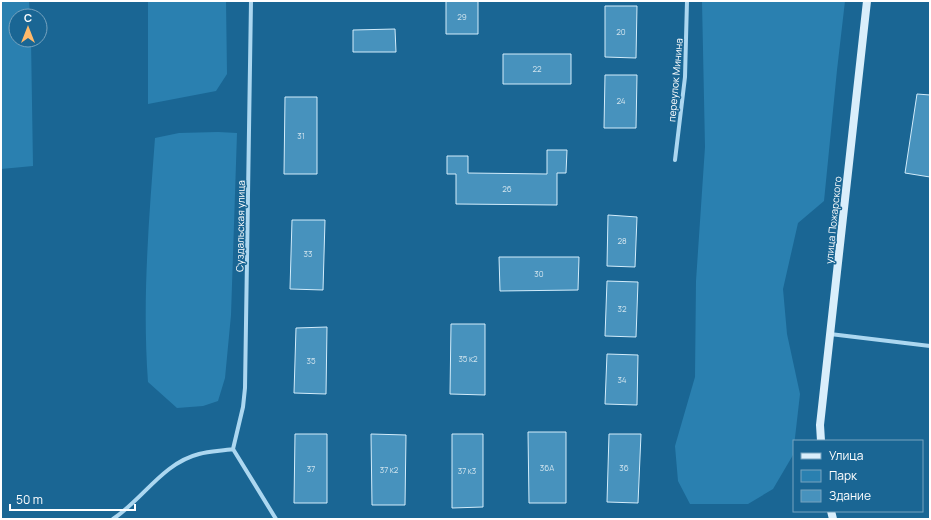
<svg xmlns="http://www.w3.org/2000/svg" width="931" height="520" font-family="Manrope,sans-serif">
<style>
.green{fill:#2a80b0}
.building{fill:#4792bd;stroke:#d2ecfb}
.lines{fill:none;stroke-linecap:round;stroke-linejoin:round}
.street{stroke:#acd7f0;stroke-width:4}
.secondary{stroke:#d9eefb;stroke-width:8}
.labels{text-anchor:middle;stroke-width:3;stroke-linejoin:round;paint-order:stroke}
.number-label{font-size:8px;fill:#d1e4ee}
.street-label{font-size:10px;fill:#fff;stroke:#1a6694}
</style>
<rect width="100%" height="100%" fill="#1a6694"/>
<path class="green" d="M 1,1 L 29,1 L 30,16 L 16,16 L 16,40 L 31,40 L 33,166 L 1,169 Z
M 148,1 L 226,1 L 227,74 L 216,91 L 148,104 Z
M 702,1 L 845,1 L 837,70 L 824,201 L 798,223 L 783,289 L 787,334 L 800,394 L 793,455 L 773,489 L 748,504 L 690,504 L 678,481 L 675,446 L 695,377 L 696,281 L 705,147 Z
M 218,132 L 237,133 L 231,315 L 225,378 L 218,401 L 203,406 L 177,408 L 148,382 C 142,300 149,219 155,138 L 179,133 Z"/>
<path class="building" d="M 446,1 L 478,1 L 478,34 L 446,34 Z
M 605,6 L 637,6 L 636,58 L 605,57 Z
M 395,29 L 396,52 L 353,52 L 353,30 Z
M 503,54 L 571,54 L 571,84 L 503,84 Z
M 605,75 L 637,75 L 636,128 L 604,128 Z
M 917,94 L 930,95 L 930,177 L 905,173 Z
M 285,97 L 317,97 L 317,174 L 284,174 Z
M 547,150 L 567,150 L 566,173 L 557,173 L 557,205 L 456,204 L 456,174 L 447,174 L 447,156 L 468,156 L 468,173 L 547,174 Z
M 608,215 L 637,217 L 635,267 L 607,266 Z
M 292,220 L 325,220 L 323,290 L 290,289 Z
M 499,257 L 579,257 L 578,290 L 500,291 Z
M 607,281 L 638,282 L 636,337 L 605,336 Z
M 451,324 L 485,324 L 485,395 L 450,394 Z
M 327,327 L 326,394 L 294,393 L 296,328 Z
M 607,354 L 638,355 L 637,405 L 605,404 Z
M 528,432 L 566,432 L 566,503 L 529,503 Z
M 295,434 L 327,434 L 327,503 L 294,503 Z
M 371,434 L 406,435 L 405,505 L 372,505 Z
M 452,434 L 483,434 L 483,507 L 452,508 Z
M 609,434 L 641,434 L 638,503 L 607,502 Z"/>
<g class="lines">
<path class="street" d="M 675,160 L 685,77 L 687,1
M 830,334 L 930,346
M 233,449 L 243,407 L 245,388 L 251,1
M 233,449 L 276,519
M 113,519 C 143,499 163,463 199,454 C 210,451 222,451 233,449"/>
<path class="secondary" d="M 821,441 L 820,425 L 867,1
M 831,511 L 833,519"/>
</g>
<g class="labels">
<g class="number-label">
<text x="462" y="20">29</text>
<text x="621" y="35">20</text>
<text x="537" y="72">22</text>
<text x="621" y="104">24</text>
<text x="301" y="139">31</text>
<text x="507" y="192">26</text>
<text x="622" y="244">28</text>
<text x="308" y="257">33</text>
<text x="539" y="277">30</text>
<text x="622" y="312">32</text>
<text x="468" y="362">35 к2</text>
<text x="311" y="364">35</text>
<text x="622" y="383">34</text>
<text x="547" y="471">36А</text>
<text x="624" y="471">36</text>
<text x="311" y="472">37</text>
<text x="389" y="473">37 к2</text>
<text x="467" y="474">37 к3</text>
</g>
<g class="street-label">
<text transform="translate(675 80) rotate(-85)" y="4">переулок Минина</text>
<text transform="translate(833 220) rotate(-84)" y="4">улица Пожарского</text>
<text transform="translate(240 226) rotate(-89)" y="4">Суздальская улица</text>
</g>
</g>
<rect width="931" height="520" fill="none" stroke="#ffffff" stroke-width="4"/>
<rect x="793" y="440" width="130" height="72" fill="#1a6694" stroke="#76a3bf"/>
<rect x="801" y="453" width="20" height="6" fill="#d9eefb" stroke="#76a3bf"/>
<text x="829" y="460" font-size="12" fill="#ffffff">Улица</text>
<rect x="801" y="470" width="20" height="12" fill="#2a80b0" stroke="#76a3bf"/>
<text x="829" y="480" font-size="12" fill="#ffffff">Парк</text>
<rect x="801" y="490" width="20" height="12" fill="#4792bd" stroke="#76a3bf"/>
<text x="829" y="500" font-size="12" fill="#ffffff">Здание</text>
<g transform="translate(28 28)"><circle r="19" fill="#1a6694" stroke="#76a3bf"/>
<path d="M0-3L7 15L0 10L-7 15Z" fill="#ffb96a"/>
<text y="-6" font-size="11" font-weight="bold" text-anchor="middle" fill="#ffffff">С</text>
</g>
<path d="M10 504v6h125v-6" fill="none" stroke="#ffffff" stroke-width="2"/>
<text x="16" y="504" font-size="12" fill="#ffffff" stroke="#1a6694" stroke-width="3" paint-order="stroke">50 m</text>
</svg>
